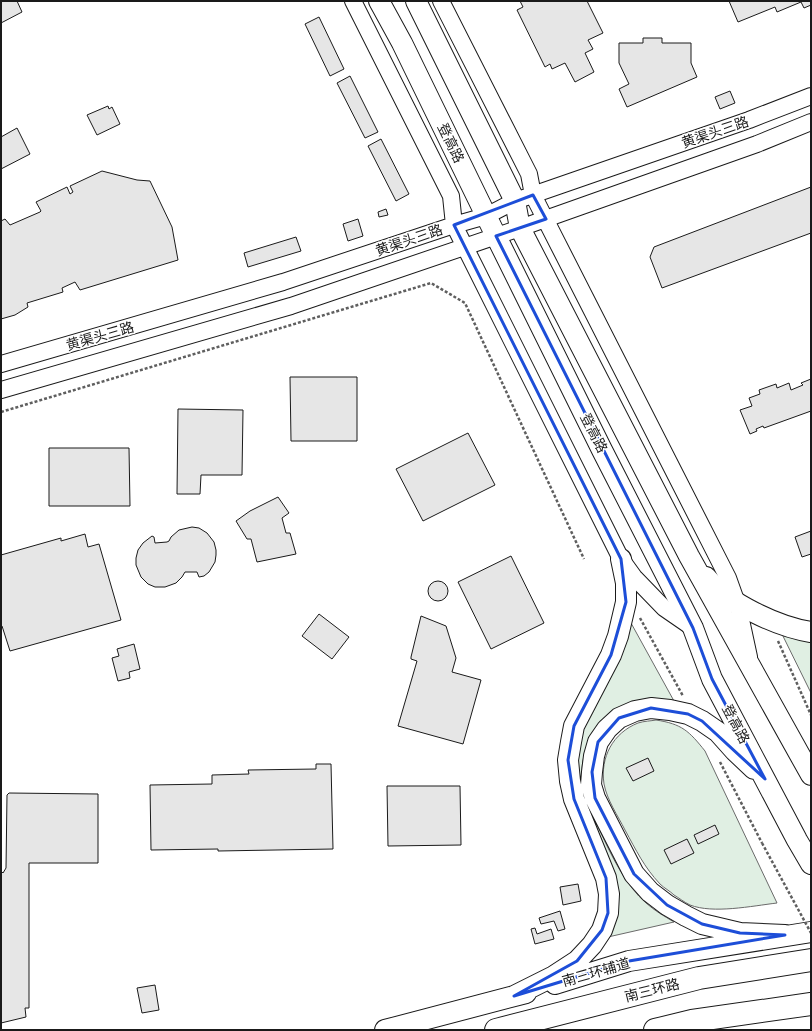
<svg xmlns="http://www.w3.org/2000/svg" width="812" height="1031" font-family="Roboto,'Noto Sans SC',sans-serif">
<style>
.green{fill:#e0efe3;stroke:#6a6a6a}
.building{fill:#e6e6e6;stroke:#1a1a1a}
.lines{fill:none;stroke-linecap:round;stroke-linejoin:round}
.minor-casing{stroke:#1a1a1a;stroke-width:18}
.major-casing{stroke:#1a1a1a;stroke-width:22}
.highway-casing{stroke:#1a1a1a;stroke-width:24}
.path{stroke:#5f5f5f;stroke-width:2.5;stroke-dasharray:3 2;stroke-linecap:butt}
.minor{stroke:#fff;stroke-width:16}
.major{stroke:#fff;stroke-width:20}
.highway{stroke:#fff;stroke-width:22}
.path-bridge{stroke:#5f5f5f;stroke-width:2.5;stroke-dasharray:3 2;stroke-linecap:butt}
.marked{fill:none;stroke:#1d4ed8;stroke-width:3;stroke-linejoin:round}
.labels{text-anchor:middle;stroke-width:3;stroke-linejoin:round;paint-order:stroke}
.street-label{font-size:14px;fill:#1a1a1a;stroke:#fff}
</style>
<rect width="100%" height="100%" fill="#fff"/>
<path class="green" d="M 631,623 L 674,701 L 666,700 L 585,752 C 582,763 581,771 583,782 C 585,800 593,815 600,831 C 611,855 626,886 646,903 C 655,911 664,916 674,922 L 608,937 L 579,795 L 577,744 Z
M 779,628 L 811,638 L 811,693 Z
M 656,720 C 682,724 689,731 705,751 L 777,903 C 752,906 713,914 690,905 C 684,902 679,898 674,895 C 670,891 664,888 660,884 C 644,867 636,850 625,830 C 618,816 607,800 604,784 C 600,757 613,733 638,723 C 644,721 651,721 656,720 Z"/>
<path class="building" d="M 1,1 L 17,1 L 22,12 L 1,23 Z
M 520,1 L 587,1 L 603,33 L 588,40 L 593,49 L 585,53 L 594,72 L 575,82 L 565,63 L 552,69 L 550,64 L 545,67 L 517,10 L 523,7 Z
M 729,1 L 811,1 L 811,5 L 804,8 L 801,2 L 777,12 L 775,7 L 738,22 Z
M 319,17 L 344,69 L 330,76 L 305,24 Z
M 643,38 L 662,38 L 662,43 L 691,43 L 691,63 L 697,77 L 627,107 L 619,89 L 629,84 L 619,63 L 619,43 L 643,43 Z
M 350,76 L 378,132 L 365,138 L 337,83 Z
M 730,91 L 735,103 L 720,109 L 715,97 Z
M 108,106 L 109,109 L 112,107 L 120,124 L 97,135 L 87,115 Z
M 17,128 L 30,154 L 1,169 L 1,137 Z
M 381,139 L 409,194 L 396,201 L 368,146 Z
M 102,171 L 137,180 L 150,181 L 172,227 L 178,260 L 80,290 L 75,282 L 62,288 L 63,292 L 27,303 L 28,307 L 15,315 L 1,319 L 1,221 L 5,219 L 10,225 L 40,212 L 41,211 L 36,202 L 67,187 L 70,194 L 73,192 L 70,186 Z
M 811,187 L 811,233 L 662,288 L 650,257 L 654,247 Z
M 386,209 L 388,215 L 379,217 L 378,212 Z
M 358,219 L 363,236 L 348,241 L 343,224 Z
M 296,237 L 301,251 L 248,267 L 244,253 Z
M 290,377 L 357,377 L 357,441 L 291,441 Z
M 811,379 L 811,411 L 764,428 L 763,426 L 756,429 L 757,431 L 750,434 L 740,410 L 752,406 L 749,398 L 760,394 L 759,390 L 776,384 L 777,388 L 789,383 L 791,390 L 803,385 L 801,383 Z
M 178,409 L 243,410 L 242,475 L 201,475 L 200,494 L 177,494 Z
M 468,433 L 495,485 L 423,521 L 396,469 Z
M 49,448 L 129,448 L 130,506 L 49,506 Z
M 278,497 L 289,513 L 282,518 L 286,533 L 290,533 L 296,554 L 257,562 L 251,539 L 247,539 L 236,521 L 250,511 Z
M 192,527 L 199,528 L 207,533 L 214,542 L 216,550 L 216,555 L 215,562 L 209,572 L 204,576 L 199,577 L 197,572 L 185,572 L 182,577 L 176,583 L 165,587 L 155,587 L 148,584 L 141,577 L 136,565 L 136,558 L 138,550 L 143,543 L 152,536 L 154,537 L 155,543 L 167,542 L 169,541 L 171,537 L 179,530 Z
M 811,531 L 811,554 L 802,557 L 795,537 Z
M 85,534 L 88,547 L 99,544 L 121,620 L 10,651 L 2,626 L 1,626 L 1,555 L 61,538 L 61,541 Z
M 511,556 L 544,623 L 491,649 L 458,582 Z
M428 591a10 10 0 1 1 20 0a10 10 0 1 1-20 0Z
M 319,614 L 349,637 L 332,659 L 302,636 Z
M 421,616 L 446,626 L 456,658 L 452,672 L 481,680 L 463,744 L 398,726 L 417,661 L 411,659 L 411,657 Z
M 134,644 L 140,669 L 129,672 L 130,678 L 118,681 L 112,658 L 119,656 L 117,649 Z
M 648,758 L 654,771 L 633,781 L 626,768 Z
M 316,764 L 331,764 L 333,849 L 218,851 L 218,849 L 151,850 L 150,785 L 212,784 L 212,775 L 249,774 L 248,770 L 316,769 Z
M 387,786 L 460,786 L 461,845 L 388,846 Z
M 9,793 L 98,794 L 98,863 L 29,863 L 29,1008 L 25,1008 L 26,1017 L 1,1023 L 1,871 L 3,873 L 6,868 L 7,795 Z
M 715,825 L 719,834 L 698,844 L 694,835 Z
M 687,839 L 694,853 L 671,864 L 664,850 Z
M 578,884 L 581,901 L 563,905 L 560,887 Z
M 560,911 L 565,929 L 558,931 L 554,921 L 541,924 L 539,918 Z
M 535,928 L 537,934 L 551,929 L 554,939 L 535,944 L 531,929 Z
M 155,985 L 159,1010 L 142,1013 L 137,988 Z"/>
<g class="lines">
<g class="minor-casing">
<path id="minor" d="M 353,1 L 451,196 L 454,225 L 621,559 L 634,577 L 664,608 L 693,628
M 441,1 L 529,174 L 533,195 L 728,578 L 738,606 L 749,657
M 1,364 L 283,282 L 454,225 L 486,216 L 515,201 L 749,120 L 811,96
M 1,390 L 291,306 L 520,228 L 757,144 L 811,122"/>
</g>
<g class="major-casing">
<path id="major" d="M 379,1 L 402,43 L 496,236 L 602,450 L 693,628 L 712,679 L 797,840 L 811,864
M 416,1 L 515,201 L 520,228 L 689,556 L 811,775
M 706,577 C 727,603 778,627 811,632
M 754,769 L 735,751 L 718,732 L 702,721 L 688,714 L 670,710 L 651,708 L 635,711 L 619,718 L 607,729 L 598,742 L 594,756 L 592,772 L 591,785 L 595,798 L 634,874 L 650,892 L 667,905 L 686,916 L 702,924 L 740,933 L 785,935
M 555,984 L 629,961 L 811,932
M 514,996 L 554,976 L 577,961 L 592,945 L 602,930 L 608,913 L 609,894 L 606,878 L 574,799 L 570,781 L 568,760 L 571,742 L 574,726 L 611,655 L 618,636 L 626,602 L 626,583 L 621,559
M 385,1030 L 526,993"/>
</g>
<g class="highway-casing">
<path id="highway" d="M 496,1030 L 699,978 L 811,960
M 655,1030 L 692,1021 L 811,1004"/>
</g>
<path class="path" d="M 1,412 L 431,283 L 465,303 L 584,559
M 640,618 L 683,696
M 778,641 L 811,715
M 720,762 L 762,843"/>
<use href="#minor" class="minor"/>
<use href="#major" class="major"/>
<use href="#highway" class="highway"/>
<path class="path-bridge" d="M 762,843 L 811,933"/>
</g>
<path class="marked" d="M 533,195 L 546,219 L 496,236 L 693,628 L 712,679 L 765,779 L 702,721 L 688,714 L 651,708 L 619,718 L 598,742 L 592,772 L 595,798 L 634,874 L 667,905 L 702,924 L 740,933 L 785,935 L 629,961 L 514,996 L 577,961 L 602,930 L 608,913 L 606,878 L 574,799 L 568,760 L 574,726 L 611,655 L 626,602 L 621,559 L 454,225 Z"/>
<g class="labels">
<g class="street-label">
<text transform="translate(715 132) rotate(-19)" y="5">黄渠头三路</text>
<text transform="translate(451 143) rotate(64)" y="5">登高路</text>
<text transform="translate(409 240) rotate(-19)" y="5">黄渠头三路</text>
<text transform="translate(100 336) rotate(-16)" y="5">黄渠头三路</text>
<text transform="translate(594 433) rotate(63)" y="5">登高路</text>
<text transform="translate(736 724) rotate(62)" y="5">登高路</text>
<text transform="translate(596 972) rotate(-16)" y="5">南三环辅道</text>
<text transform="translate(652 990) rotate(-14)" y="5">南三环路</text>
</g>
</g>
<rect width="812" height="1031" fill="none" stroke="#1a1a1a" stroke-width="4"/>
</svg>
